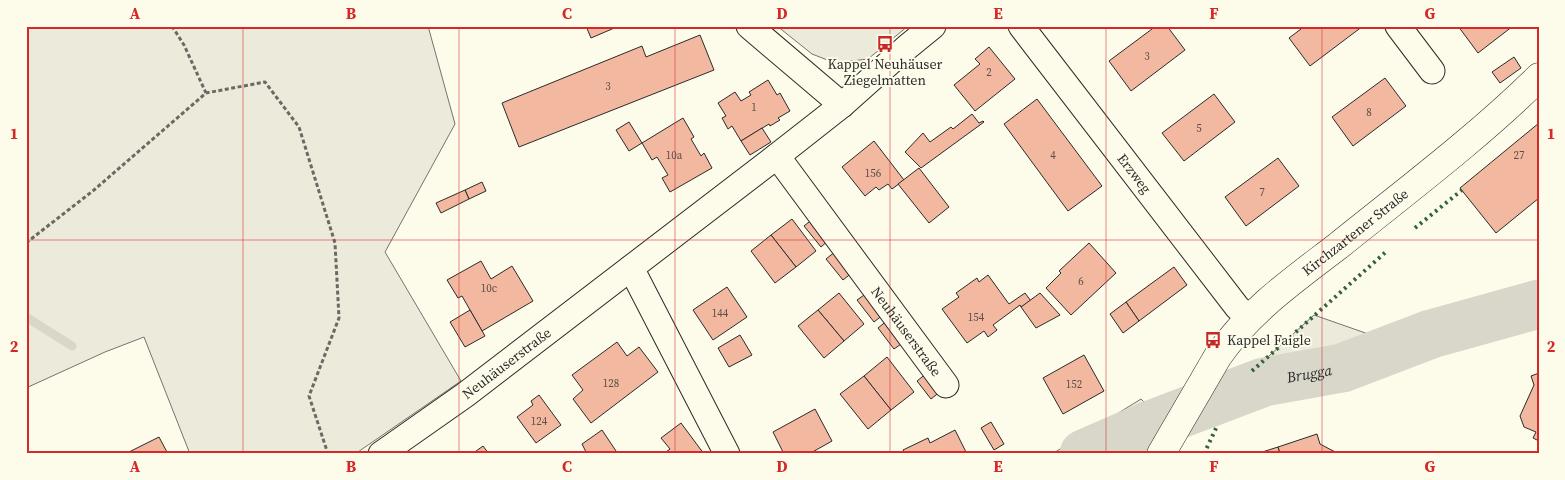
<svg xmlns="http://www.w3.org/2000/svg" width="1565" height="480" viewBox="0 0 1565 480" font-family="'Source Serif 4',serif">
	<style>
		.green { fill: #ecebdb; stroke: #74746e }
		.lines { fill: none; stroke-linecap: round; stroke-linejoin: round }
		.stream { stroke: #d8d7c9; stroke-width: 9 }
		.river { stroke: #d8d7c9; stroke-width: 49 }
		.building { fill: #f2b8a0; stroke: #2b2b2b }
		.street-casing { stroke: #2b2b2b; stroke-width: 27 }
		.secondary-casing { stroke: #2b2b2b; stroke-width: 29 }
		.path { stroke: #6a6964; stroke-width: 3; stroke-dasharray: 4 2.5; stroke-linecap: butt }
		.street { stroke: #fdfbea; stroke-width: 25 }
		.secondary { stroke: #fdfbea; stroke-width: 28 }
		.hedge { stroke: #34623c; stroke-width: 4; stroke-dasharray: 2.5 4; stroke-linecap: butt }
		.grid { fill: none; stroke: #d62828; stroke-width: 1; stroke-opacity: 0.55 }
		.labels { text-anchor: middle; stroke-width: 4; stroke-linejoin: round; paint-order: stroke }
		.number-label { font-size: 11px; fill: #5d4e48 }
		.poi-label { font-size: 14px; fill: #2b2b2b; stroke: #fdfbea }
		.street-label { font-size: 14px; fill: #2b2b2b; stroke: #fdfbea }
		.water-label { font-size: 15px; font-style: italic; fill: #2b2b2b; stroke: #fdfbea }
		.neatline { fill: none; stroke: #d62828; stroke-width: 2 }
		.grid-label { font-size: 16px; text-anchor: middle; font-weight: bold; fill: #d62828 }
	</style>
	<rect width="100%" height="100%" fill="#fdfbea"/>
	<g class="green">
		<polygon points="26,26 428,26 455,124 385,252 461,381 355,454 190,454 144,337 105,352 26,388"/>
		<polygon points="777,26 908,26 868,59 835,63 812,54"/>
		<polygon points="1539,291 1539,318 1506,316 1383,367 1240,410 1222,419 1247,376 1314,315 1374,336 1501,293"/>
		<polygon points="1141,399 1156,414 1134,454 1052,454"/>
	</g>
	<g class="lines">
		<polyline class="stream" points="26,317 72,346"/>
		<path class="river" id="s1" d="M1084,454L1148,426L1264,382L1342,368L1431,334L1539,304"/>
	</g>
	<g class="building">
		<polygon points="586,26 619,26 591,38"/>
		<polygon points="1156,26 1167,26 1185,50 1131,91 1109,61"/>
		<polygon points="1305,26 1363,26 1310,66 1289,38"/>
		<polygon points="1458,26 1513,26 1478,53"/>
		<polygon points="700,35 714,70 519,147 502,103 642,46 646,57"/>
		<polygon points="989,47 1015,79 975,111 954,85 980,64 975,59"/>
		<polygon points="1514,57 1521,68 1500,83 1492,72"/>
		<polygon points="1385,78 1406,106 1353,146 1332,117"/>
		<polygon points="768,80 777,95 780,93 790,111 778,118 780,120 770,126 769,124 741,141 732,126 728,129 722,118 726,116 718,103 735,92 741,101 751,95 749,92"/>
		<polygon points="1214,94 1235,122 1184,161 1162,133"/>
		<polygon points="1037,99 1102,186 1068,211 1004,124"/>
		<polygon points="972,114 979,123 983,121 984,122 921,168 905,152 923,133 930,142 951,127 953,129"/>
		<polygon points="683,118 694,137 691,139 701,156 704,153 712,168 670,192 662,178 668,175 657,157 652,160 642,143"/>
		<polygon points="629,122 642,143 629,151 616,130"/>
		<polygon points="1539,123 1539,198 1496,233 1460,188"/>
		<polygon points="762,128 771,142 750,155 741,141"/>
		<polygon points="874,141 904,180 892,189 888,184 879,190 876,187 865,196 842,167"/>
		<polygon points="1278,158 1299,186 1246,226 1225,197"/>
		<polygon points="919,168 949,207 929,223 898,184"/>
		<polygon points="482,182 486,191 469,199 465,190"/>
		<polygon points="465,190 469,199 441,213 436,203"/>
		<polygon points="814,218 830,239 821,247 804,226"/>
		<polygon points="792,219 816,251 796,267 771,235"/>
		<polygon points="771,235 796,267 775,283 751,251"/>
		<polygon points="1089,243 1116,273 1071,315 1046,288 1061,273 1059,271"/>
		<polygon points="836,251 853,272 843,280 826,259"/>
		<polygon points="481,261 491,279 512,266 533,301 482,331 462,296 458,298 447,280"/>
		<polygon points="1174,267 1187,285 1139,321 1126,302"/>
		<polygon points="988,275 1009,304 1025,293 1031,301 1021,307 1020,305 993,325 997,330 988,337 984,331 967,343 942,309 959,297 956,293 977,278 979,282"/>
		<polygon points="727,287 747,317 713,340 693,310"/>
		<polygon points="839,293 864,324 844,341 818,310"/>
		<polygon points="867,293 884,314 874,322 857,300"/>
		<polygon points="1040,293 1060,315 1036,328 1021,307"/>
		<polygon points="1126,302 1139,321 1123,333 1110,314"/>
		<polygon points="470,310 485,336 465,347 450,322"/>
		<polygon points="818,310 844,341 824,358 798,326"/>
		<polygon points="888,320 904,342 894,349 878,328"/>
		<polygon points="740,335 752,355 729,367 718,348"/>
		<polygon points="617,342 627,356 639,347 658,372 591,423 573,399 583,390 572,375"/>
		<polygon points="1084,355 1104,391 1063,414 1043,378"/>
		<polygon points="887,357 914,392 891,410 864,376"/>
		<polygon points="927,373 941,391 931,399 917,381"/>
		<polygon points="1539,373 1539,441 1533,438 1536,432 1524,427 1520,416 1534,385 1531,376"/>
		<polygon points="864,376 891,410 868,429 840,394"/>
		<polygon points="539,395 561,425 536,443 517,417 533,405 531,401"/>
		<polygon points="815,409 832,441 809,454 784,454 773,432"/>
		<polygon points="991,422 1004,444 994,450 981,428"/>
		<polygon points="681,423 704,454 663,454 670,449 661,438"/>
		<polygon points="602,430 618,454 587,454 582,444"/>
		<polygon points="955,430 967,454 905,454 903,450 928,438 930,443"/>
		<polygon points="1317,434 1320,444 1339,454 1280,454 1278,447"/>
		<polygon points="159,437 168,454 125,454"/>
		<polygon points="483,446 489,454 472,454"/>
		<polygon points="1278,447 1280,454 1256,454"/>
	</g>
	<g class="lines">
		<g class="street-casing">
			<g id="street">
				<polyline points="749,26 842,105"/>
				<path id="s2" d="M1021,26L1237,307L1249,319"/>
				<polyline points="1398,26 1432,71"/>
				<path id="s3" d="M777,156L946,385"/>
				<polyline points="631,268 727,454"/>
				<path id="s4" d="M381,454L465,395L777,156L842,105L906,48L933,26"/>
			</g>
		</g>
		<g class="secondary-casing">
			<g id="secondary">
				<path id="s5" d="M1161,454L1218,356C1249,311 1295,279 1338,246C1405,192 1477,138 1539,77"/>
			</g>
		</g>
		<g class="path">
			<polyline points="172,26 184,45 206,93"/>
			<polyline points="26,243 94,190 206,93 265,82 299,127 335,243 339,318 309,396 328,454"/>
		</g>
		<use href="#street" class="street"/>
		<use href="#secondary" class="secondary"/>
		<g class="hedge">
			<polyline points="1415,228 1462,190"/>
			<polyline points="1252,371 1388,250"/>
			<polyline points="1204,454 1217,426"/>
		</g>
	</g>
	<path class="grid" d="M243,26V454M459,26V454M675,26V454M890,26V454M1106,26V454M1322,26V454M26,240H1539"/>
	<defs>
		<g id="bus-bare" transform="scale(1.35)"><path d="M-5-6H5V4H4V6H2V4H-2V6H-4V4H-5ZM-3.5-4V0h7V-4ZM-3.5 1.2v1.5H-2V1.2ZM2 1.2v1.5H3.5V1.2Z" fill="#c62828" stroke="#fdfbea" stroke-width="2.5" paint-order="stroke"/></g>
	</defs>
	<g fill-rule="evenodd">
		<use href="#bus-bare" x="885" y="44"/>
		<use href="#bus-bare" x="1213" y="340"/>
	</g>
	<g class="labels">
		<g class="number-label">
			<text x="1147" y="60">3</text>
			<text x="989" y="76">2</text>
			<text x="608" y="90">3</text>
			<text x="754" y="111">1</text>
			<text x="1369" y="116">8</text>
			<text x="1199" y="132">5</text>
			<text x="674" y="159">10a</text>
			<text x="1053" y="159">4</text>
			<text x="1519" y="159">27</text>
			<text x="873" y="177">156</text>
			<text x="1262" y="196">7</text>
			<text x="1081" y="285">6</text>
			<text x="489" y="292">10c</text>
			<text x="720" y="317">144</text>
			<text x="976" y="321">154</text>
			<text x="611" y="387">128</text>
			<text x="1074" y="388">152</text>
			<text x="539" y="425">124</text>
		</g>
		<g class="poi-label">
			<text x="885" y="69">Kappel Neuhäuser<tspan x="885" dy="16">Ziegelmatten</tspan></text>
			<text x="1227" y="345" text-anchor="start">Kappel Faigle</text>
		</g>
		<g class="street-label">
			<text dy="5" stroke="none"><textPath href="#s2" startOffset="186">Erzweg</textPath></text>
			<text dy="5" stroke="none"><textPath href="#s5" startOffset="299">Kirchzartener Straße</textPath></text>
			<text dy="5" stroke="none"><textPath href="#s3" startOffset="218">Neuhäuserstraße</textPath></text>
			<text dy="5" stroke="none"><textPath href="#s4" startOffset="155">Neuhäuserstraße</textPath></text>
		</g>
		<g class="water-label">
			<text dy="5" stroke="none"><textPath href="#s1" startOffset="240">Brugga</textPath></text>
		</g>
	</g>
	<rect width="1565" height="480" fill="none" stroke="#fdfbea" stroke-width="55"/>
	<rect x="28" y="28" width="1510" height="424" class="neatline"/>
	<g class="grid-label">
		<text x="135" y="19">A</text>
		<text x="351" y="19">B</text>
		<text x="567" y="19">C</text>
		<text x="782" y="19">D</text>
		<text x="998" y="19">E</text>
		<text x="1214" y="19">F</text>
		<text x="1430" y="19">G</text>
		<text x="14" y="139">1</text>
		<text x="1551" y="139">1</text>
		<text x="14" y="352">2</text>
		<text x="1551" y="352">2</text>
		<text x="135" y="472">A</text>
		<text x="351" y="472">B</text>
		<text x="567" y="472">C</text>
		<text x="782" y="472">D</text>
		<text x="998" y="472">E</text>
		<text x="1214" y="472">F</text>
		<text x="1430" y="472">G</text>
	</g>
</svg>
